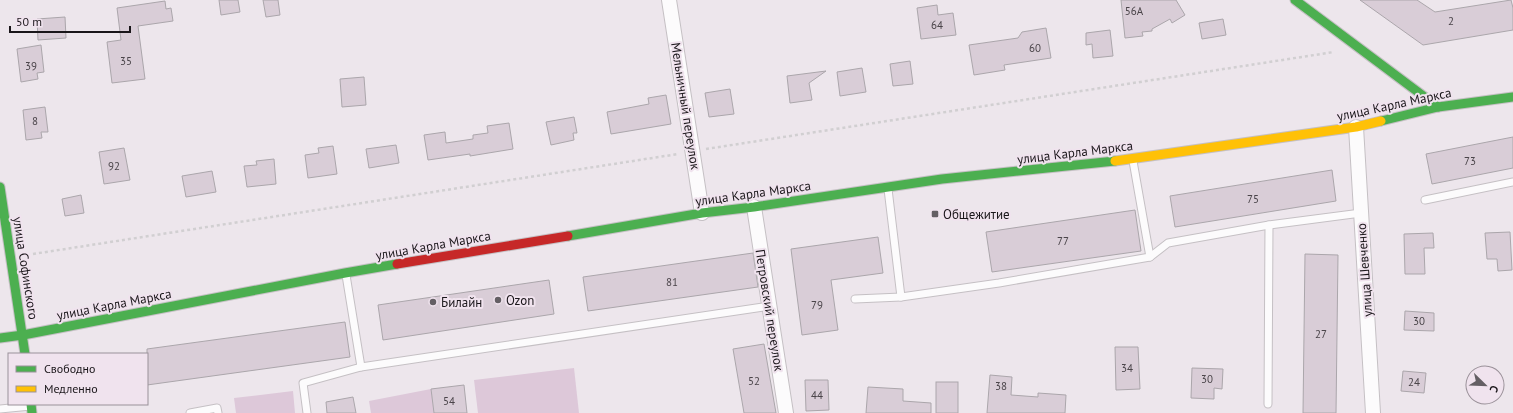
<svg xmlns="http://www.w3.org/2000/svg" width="1513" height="413" viewBox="0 0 1513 413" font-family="'PT Sans',sans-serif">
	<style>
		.green { fill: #ddc8d9 }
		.building { fill: #d9cdd7; stroke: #aba6ab }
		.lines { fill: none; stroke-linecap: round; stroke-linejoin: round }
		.lane-casing { stroke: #c5c0c4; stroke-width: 9 }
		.street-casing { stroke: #c5c0c4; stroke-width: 16 }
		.fast-casing { stroke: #c5c0c4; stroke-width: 11 }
		.slow-casing { stroke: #c5c0c4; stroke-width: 11 }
		.jam-casing { stroke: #c5c0c4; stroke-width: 11 }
		.path { stroke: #d1cfd1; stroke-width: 2.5; stroke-dasharray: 3 3; stroke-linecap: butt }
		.lane { stroke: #fcfbfc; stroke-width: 7 }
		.street { stroke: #fcfbfc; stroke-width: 14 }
		.fast { stroke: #4caf50; stroke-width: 9 }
		.slow { stroke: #ffc107; stroke-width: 9 }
		.jam { stroke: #c62828; stroke-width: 9 }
		.poi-dot { fill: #645f64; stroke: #f0e3ee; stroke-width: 1.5 }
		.labels { text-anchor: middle; stroke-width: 4; stroke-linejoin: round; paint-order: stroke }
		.number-label { font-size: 11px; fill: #4a4449 }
		.street-label { font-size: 13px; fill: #1a161a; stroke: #f0e3ee }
		.poi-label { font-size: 13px; fill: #1a161a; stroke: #f0e3ee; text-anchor: start }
	</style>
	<rect width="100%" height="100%" fill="#ede6ec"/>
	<g class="green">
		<polygon points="574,368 579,413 478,413 474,380"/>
		<polygon points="431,389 434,413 371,413 369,401"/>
		<polygon points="293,391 295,413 236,413 234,398"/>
	</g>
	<g class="building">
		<polygon points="219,0 238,0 240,12 221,15"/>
		<polygon points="263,0 278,0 280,15 266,17"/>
		<polygon points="1121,0 1176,0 1185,15 1172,23 1170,19 1152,29 1152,31 1142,32 1143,36 1125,38"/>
		<polygon points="1360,0 1417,0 1435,12 1511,0 1513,8 1513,30 1423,45"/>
		<polygon points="165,1 166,9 171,8 173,21 138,26 145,79 112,83 107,42 121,40 117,8"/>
		<polygon points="937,5 938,15 953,13 956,35 921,39 917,8"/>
		<polygon points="65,17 66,38 38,40 37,19"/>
		<polygon points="1223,19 1226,35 1202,39 1199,23"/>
		<polygon points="1046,28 1051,58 1004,65 1005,70 974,75 969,45 1018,38 1022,32"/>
		<polygon points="1110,30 1113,56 1093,58 1092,44 1086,45 1086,33"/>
		<polygon points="41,45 44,72 37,73 38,79 21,82 17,49"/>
		<polygon points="910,61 913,84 893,86 890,64"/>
		<polygon points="862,68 866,92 840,96 837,72"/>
		<polygon points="826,71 809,83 812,100 790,103 787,76"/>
		<polygon points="364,77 366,105 342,107 340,79"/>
		<polygon points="730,89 734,114 709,117 705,93"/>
		<polygon points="666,95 671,124 611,134 607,112 649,104 648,98"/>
		<polygon points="45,107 48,132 41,132 42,138 26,140 23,110"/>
		<polygon points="574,117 577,133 573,133 574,140 551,145 546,122"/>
		<polygon points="509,123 513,149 470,156 470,154 428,160 424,135 445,132 446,143 473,139 473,135 488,133 487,126"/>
		<polygon points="1513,137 1513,168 1432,184 1426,154"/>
		<polygon points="396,145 399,163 369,168 366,149"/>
		<polygon points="333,146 337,174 308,178 305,155 319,153 318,148"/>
		<polygon points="124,148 130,180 104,184 99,152"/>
		<polygon points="274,159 276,184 247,187 244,166 257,165 256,161"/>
		<polygon points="1332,170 1336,201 1175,227 1170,196"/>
		<polygon points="212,171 216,192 186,197 182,176"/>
		<polygon points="81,195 84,213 65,216 62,199"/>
		<polygon points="1135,210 1141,251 992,272 986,232"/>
		<polygon points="1510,232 1512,270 1498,271 1497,259 1487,259 1485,233"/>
		<polygon points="1433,233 1434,248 1424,248 1425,274 1405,274 1404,234"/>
		<polygon points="878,237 883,273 831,280 838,330 802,335 791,249"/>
		<polygon points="753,253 758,287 588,311 583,277"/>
		<polygon points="1305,254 1338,255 1336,413 1303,413"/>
		<polygon points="549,280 554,314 383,340 378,305"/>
		<polygon points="1405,311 1434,313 1434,331 1404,330"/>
		<polygon points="345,322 350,357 147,385 147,349"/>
		<polygon points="764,344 776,413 744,413 733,349"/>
		<polygon points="1115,347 1138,347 1140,389 1116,390"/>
		<polygon points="1192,368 1223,369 1222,389 1214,388 1214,399 1191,398"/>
		<polygon points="1403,371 1426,373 1424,393 1401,391"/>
		<polygon points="990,375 1012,377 1011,395 1038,397 1038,393 1066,395 1065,413 987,413"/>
		<polygon points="805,380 828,380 829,410 806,411"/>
		<rect x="936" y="382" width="22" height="31"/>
		<polygon points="464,385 467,413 434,413 431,389"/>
		<polygon points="868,387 903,389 903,401 931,403 931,413 866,413"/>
		<polygon points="353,397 356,413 327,413 326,402"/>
	</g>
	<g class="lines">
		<g class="lane-casing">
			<g id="lane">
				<polyline points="1133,161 1150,257"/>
				<polyline points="888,189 901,297"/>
				<polyline points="1425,200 1513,182"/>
				<polyline points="855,299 901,297 999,283 1150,257 1168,243 1269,225 1361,213"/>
				<polyline points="361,367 770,306"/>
				<polyline points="1268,404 1269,225"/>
				<polyline points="0,409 31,406"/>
				<polyline points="190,413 217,408 218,413"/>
				<polyline points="307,413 303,383 361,367 346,275"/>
			</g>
		</g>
		<g class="street-casing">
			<g id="street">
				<polyline points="669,0 702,213"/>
				<polyline points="1356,127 1373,413"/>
				<polyline points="754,207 786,413"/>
			</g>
		</g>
		<g class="fast-casing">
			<g id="fast">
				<polyline points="1295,0 1438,107"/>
				<polyline points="1381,121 1438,107 1513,97"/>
				<polyline points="0,187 25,354"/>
				<polyline points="568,236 702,213 754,207 942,179 1115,161"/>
				<polyline points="0,338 23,335 345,273 397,264"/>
				<polyline points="31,404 32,413"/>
			</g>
		</g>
		<g class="slow-casing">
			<polyline id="slow" points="1115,161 1356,127 1381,121"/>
		</g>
		<g class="jam-casing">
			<polyline id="jam" points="397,264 568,236"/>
		</g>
		<g class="path">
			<polyline points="706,149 1334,52"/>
			<polyline points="33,254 678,154"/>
		</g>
		<use href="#lane" class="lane"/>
		<use href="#street" class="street"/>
		<use href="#fast" class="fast"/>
		<use href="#slow" class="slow"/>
		<use href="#jam" class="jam"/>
	</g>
	<g class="poi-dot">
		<rect x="931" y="210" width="8" height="8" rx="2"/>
		<circle cx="498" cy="300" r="4"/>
		<circle cx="433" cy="302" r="4"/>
	</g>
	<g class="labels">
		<g class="number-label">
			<text x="1134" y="15">56А</text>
			<text x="1451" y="25">2</text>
			<text x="937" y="29">64</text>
			<text x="1035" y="52">60</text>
			<text x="126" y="65">35</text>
			<text x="31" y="70">39</text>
			<text x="35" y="125">8</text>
			<text x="1470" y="165">73</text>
			<text x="114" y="170">92</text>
			<text x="1253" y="203">75</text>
			<text x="1063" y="245">77</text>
			<text x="672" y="286">81</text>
			<text x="817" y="309">79</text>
			<text x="1419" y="325">30</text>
			<text x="1321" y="338">27</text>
			<text x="1127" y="372">34</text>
			<text x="1207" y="383">30</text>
			<text x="754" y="385">52</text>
			<text x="1414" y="386">24</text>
			<text x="1001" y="390">38</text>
			<text x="817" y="399">44</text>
			<text x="449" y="405">54</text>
		</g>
		<g class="street-label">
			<text transform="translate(1394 104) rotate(-12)" y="5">улица Карла Маркса</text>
			<text transform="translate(686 106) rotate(81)" y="5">Мельничный переулок</text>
			<text transform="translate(1075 152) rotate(-7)" y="5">улица Карла Маркса</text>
			<text transform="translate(753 193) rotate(-8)" y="5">улица Карла Маркса</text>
			<text transform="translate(433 245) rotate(-10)" y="5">улица Карла Маркса</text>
			<text transform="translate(26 268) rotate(81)" y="5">улица Софинского</text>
			<text transform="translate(1364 270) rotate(-94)" y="5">улица Шевченко</text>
			<text transform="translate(114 304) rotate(-11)" y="5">улица Карла Маркса</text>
			<text transform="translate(770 310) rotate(81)" y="5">Петровский переулок</text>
		</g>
		<g class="poi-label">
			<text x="943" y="219">Общежитие</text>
			<text x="506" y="305">Ozon</text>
			<text x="441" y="307">Билайн</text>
		</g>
	</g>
	<rect x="8" y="353" width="140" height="52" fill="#f0e3ee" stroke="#9a9199"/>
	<rect x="16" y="366" width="20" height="6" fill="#4caf50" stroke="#9a9199"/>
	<text x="44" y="373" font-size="12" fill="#1a161a">Свободно</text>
	<rect x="16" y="386" width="20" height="6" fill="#ffc107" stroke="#9a9199"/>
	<text x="44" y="393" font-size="12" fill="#1a161a">Медленно</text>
	<g transform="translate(1485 385) rotate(113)"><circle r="19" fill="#f0e3ee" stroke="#9a9199"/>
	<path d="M0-3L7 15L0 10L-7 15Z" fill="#645f64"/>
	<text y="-6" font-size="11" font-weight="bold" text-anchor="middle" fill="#1a161a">С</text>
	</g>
	<path d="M10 26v6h120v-6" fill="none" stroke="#1a161a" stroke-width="2"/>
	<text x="16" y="26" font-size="12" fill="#1a161a" stroke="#f0e3ee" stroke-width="3" paint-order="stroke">50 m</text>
</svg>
